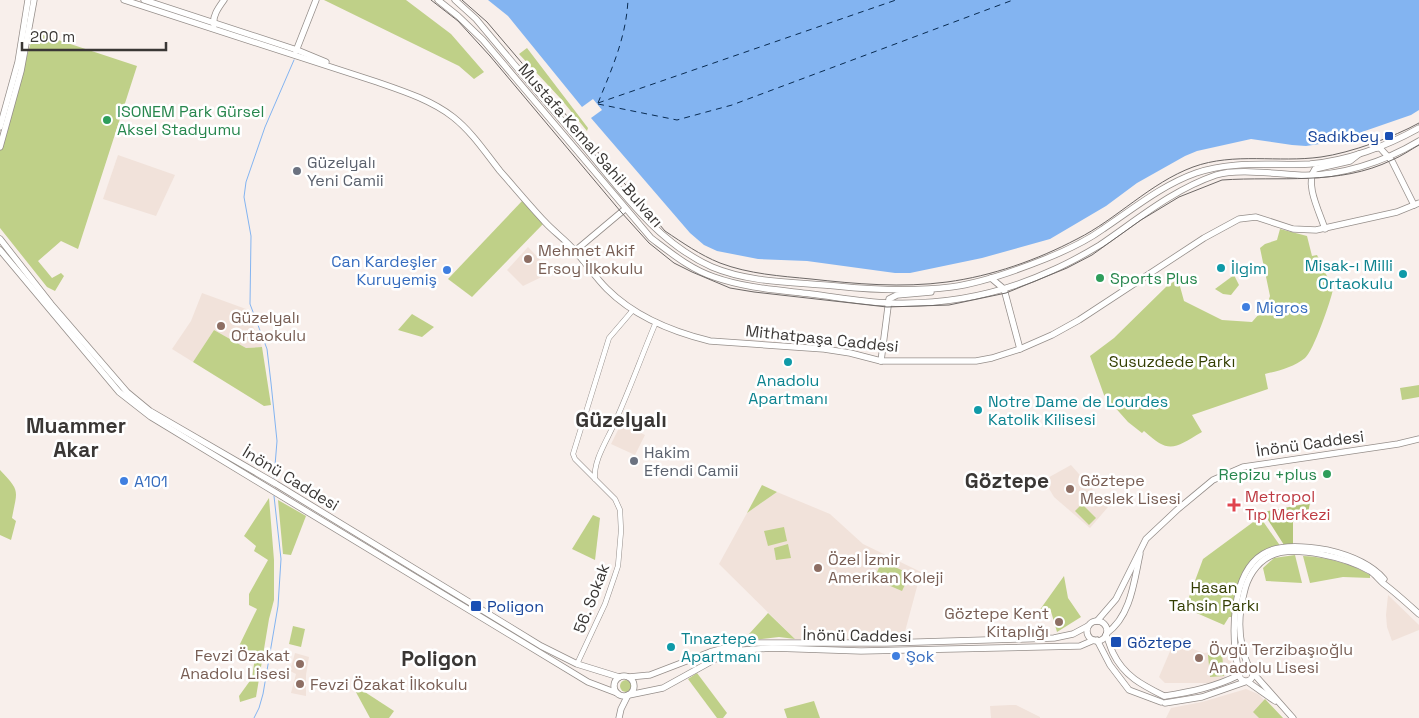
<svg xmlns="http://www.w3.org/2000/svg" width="1419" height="718" viewBox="0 0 1419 718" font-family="'Space Grotesk',sans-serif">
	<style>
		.built { fill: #f1e2da }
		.green { fill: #bfd088 }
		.forest { fill: #b4c67a }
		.water { fill: #83b4f1 }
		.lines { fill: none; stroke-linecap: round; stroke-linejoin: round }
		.stream { stroke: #83b4f1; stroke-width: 1 }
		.ferry { stroke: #092b51; stroke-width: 1; stroke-dasharray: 6 5; stroke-linecap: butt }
		.minor-casing { stroke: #958e8a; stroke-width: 5.5 }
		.major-casing { stroke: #958e8a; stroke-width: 7 }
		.minor { stroke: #fff; stroke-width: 4.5 }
		.major { stroke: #fff; stroke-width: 5.5 }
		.tram { stroke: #6d6866; stroke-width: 1 }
		.leisure-dot { fill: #2e9e5b; stroke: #fff; stroke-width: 2 }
		.transit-dot { fill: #1a4fb4; stroke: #fff; stroke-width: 2 }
		.worship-dot { fill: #6b7280; stroke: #fff; stroke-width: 2 }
		.education-dot { fill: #8d6e63; stroke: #fff; stroke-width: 2 }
		.culture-dot { fill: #0f9aa8; stroke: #fff; stroke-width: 2 }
		.shop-dot { fill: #3f7fe0; stroke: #fff; stroke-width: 2 }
		.health-dot { fill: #e0444e; stroke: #fff; stroke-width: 2 }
		.labels { text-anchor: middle; stroke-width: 5; stroke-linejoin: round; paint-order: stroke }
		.leisure-label { font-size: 16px; fill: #27864d; stroke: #fff; text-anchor: start }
		.transit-label { font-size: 16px; fill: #164399; stroke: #fff; text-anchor: start }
		.street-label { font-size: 16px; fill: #3a3735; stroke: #fff }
		.worship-label { font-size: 16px; fill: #5b616d; stroke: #fff; text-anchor: start }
		.education-label { font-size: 16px; fill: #785e54; stroke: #fff; text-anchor: start }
		.shop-label { font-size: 16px; fill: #366cbe; stroke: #fff; text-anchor: start }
		.culture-label { font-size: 16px; fill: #0d838f; stroke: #fff; text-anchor: start }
		.park-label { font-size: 16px; fill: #343f03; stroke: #fff }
		.health-label { font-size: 16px; fill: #be3a42; stroke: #fff; text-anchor: start }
		.district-label { font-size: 21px; font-weight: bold; fill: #3a3735; stroke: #fff }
	</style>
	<rect width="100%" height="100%" fill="#f8efeb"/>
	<g class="built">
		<polygon points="118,155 175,175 156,216 103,199"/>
		<polygon points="528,247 552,272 523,286 507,270"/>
		<polygon points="202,293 246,309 262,347 246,348 214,330 193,362 172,349 191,321"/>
		<polygon points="621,424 645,435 635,455 611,444"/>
		<polygon points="1071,465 1108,507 1090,528 1054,497 1044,480"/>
		<polygon points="777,492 830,514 863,544 921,572 903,639 795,639 719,564 747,513"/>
		<polygon points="1388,595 1419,625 1419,630 1392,641 1387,627 1386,615"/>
		<polygon points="1174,642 1204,653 1228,649 1231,663 1228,673 1224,678 1213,683 1165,683 1159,677"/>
		<polygon points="295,653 309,657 306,675 306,696 291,693 296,674 290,671"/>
		<polygon points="1246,689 1258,694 1283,718 1166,718 1171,708 1202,702"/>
		<polygon points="1010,705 1016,705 1040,717 1040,718 991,718 990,706"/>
	</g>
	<g class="green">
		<polygon points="324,0 406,0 451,34 484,72 474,79 459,66"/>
		<polygon points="34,32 137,66 78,249 61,241 38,261 52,278 61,273 64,276 55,291 47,287 0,228 0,148"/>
		<polygon points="527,48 588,128 587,131 561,99 519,54"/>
		<polygon points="523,200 544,223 472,297 448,279"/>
		<path d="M1280,229L1307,236L1312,256L1317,255L1333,289C1331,301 1313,352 1305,358C1294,367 1278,371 1265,374L1268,389L1192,415L1202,432C1174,448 1170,455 1144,431L1142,433L1128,422L1104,395L1090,356L1114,338L1167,286L1178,279L1184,301L1222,320L1252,322L1267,305L1270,296L1260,248L1265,244L1277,240Z"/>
		<polygon points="1234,275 1239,285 1231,295 1223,294 1215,289"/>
		<polygon points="412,314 434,327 422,337 398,330"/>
		<polygon points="214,330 246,348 262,347 271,405 264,406 193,362"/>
		<polygon points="1419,385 1419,397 1402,400 1400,388"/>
		<path d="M0,470C21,492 17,490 12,518L16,521L11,540L0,535Z"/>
		<polygon points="762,485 777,492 747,513"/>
		<polygon points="269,498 274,560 274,600 269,619 256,697 240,702 239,696 252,678 255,657 239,646 257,609 249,605 249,594 268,560 254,551 256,546 244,536"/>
		<polygon points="278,500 306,516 291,555 283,554"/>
		<polygon points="1082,504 1096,518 1089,525 1075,511"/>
		<polygon points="593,515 600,518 595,560 572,549"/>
		<polygon points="1260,517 1281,547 1264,551 1234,617 1229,617 1224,625 1185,608 1203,559"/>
		<polygon points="784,527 787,541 768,546 764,531"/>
		<polygon points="788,544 791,558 776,560 774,548"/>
		<polygon points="1295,555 1302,583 1266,581 1263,568 1274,558"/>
		<path d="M1303,556C1326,557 1350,563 1370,575V578L1343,577L1310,583Z"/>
		<polygon points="882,561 910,574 902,591 874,579"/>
		<polygon points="1064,576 1068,598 1081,617 1057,632 1050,608 1039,611"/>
		<polygon points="768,613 795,639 779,637 746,641 749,634"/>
		<polygon points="293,626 305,629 301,647 289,644"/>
		<polygon points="1222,653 1224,676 1210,677 1208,655"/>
		<polygon points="697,673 727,713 723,718 717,718 688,679"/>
		<circle cx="626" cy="686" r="6"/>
		<polygon points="351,683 394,711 389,718 370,718"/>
		<polygon points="1265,699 1283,718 1259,718 1253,712"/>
		<polygon points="814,701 820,718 787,718 784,709"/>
	</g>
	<polygon class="forest" points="1310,503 1308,513 1293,522 1293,545 1284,545 1263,512"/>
	<polygon class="water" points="488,0 1419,0 1419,110 1411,115 1333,142 1306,146 1292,145 1251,139 1197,151 1185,156 1137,183 1106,206 1050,239 982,258 910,273 895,273 807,261 758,259 717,251 704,245 690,233 591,118 602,110 593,99 582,107 508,16"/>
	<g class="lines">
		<g class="stream">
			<polyline points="274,478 277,441 271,383 267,349 250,304 251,236 244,197 246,182 265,127 294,60"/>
			<polyline points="254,718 259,708 263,694 278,606 281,559 274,496"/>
		</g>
		<g class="ferry">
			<polyline points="598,103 896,0"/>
			<path d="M598,103C612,68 626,38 628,0"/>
			<polyline points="598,104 677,120 732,105 1013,0"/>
		</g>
		<g class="minor-casing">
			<g id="minor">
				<path d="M595,479C593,460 608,439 615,422C630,389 642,355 656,322"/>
				<polyline points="577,664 605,604 615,575 618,566 621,531 620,510 615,499 575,459 573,454 609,338 633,310"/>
			</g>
		</g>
		<g class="major-casing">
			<g id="major">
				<path d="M124,0L377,82C403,91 431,100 453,117C472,132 485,152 500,171C515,188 530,206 545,222C554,232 566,240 575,251C586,263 595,277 607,289C634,316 673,332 710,341L824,349L850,353L881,361H976L992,358L1020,349L1052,335L1079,320L1204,238L1239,219L1256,217L1293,229L1316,230L1397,212L1419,203"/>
				<polyline points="144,0 297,50 326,62"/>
				<path d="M438,0L458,16L483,40L651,238C671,253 690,269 714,277C745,288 778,290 811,294C836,297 863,302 889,303C945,305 1002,294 1053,270C1069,263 1085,254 1100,245C1137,220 1172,190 1216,175C1238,168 1274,174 1298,175C1339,177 1384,162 1419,141"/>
				<path d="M455,0L476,19C511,61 546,102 582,144C620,189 656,242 712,267C750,283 795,282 836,286C874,290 912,292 951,287C982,283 1015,271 1045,259C1065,251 1085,242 1103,229C1133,209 1162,185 1196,173C1233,160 1272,166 1310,164C1347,161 1387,146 1419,128"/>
				<path d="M214,25C212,16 219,7 224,0"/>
				<polyline points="296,51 316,0"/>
				<polyline points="0,127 18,62 28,0"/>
				<polyline points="0,147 21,71 34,0"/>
				<polyline points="1374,148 1380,148 1392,161 1414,205"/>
				<path d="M1325,229C1320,213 1304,183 1315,169L1350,161L1359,154"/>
				<polyline points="0,239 51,304 127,392 150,411 276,484 541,646 577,664 619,677"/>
				<polyline points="0,250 119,392 151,417 588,682 617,693"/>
				<polyline points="575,251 625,209"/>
				<polyline points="991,278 1004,289 1020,349"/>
				<polyline points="881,361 889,299 897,295 931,292"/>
				<polyline points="1097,621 1116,599 1146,539 1178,509 1213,480 1243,467 1398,444 1419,439"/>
				<circle cx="1097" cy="631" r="10"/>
				<path d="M1107,633C1131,616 1134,581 1140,554"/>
				<path d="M1106,635C1109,641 1110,647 1113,653C1124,676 1142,685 1164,696"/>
				<polyline points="1097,640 1110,665 1129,690 1161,702"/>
				<circle cx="1246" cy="674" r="7"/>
				<path d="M1249,668C1238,643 1237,619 1244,593C1247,578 1256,563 1270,556C1294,544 1347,558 1370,571C1375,574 1379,580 1384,584C1396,593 1408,604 1419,614"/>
				<path d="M1239,672C1231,638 1230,574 1263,554C1280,543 1309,547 1327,550C1349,555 1370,563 1384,579"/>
				<polyline points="1253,673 1293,718"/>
				<circle cx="624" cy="686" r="10"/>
				<polyline points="629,677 650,675 710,652 743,643 886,643 1054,638 1073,634 1088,626"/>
				<polyline points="1248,682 1275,701"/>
				<polyline points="629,695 663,688 730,651 772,648 861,651 1080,646 1094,640"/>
				<path d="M1165,696C1191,692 1215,687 1239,675"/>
				<polyline points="1165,703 1202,697 1245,682"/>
				<polyline points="619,718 621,709 628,695"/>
			</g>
		</g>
		<use href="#minor" class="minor"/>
		<use href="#major" class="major"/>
		<g class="tram">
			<path d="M431,0L458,21L490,56L621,212L649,243L674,263L692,272L730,288L754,292L887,307L949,305L1006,293L1067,268L1092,255L1141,220L1179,197L1222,180C1279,176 1339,186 1392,160C1402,156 1410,150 1419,145"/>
			<path d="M462,0L487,22L665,231C683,243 700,255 720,263C749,274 780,276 811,279C856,284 902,288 947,282C992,276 1037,260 1077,239C1117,219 1150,183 1193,167C1234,152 1278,163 1321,157C1350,153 1394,137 1419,123"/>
		</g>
	</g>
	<g class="leisure-dot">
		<circle cx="107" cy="120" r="5"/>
		<circle cx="1100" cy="278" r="5"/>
		<circle cx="1327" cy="474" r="5"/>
	</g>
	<g class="transit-dot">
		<rect x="1384" y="131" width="10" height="10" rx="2.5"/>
		<rect x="470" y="600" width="12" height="12" rx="2.5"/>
		<rect x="1110" y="636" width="12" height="12" rx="2.5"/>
	</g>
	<g class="worship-dot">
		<circle cx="297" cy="171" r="5"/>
		<circle cx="634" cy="461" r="5"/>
	</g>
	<g class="education-dot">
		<circle cx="528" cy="259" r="5"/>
		<circle cx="221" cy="326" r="5"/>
		<circle cx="1070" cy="489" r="5"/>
		<circle cx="818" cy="568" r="5"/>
		<circle cx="1059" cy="622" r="5"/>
		<circle cx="1199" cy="658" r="5"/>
		<circle cx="300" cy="664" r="5"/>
		<circle cx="300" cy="684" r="5"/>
	</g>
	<g class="culture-dot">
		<circle cx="1221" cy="268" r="5"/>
		<circle cx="1403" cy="274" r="5"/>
		<circle cx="788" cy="362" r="5"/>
		<circle cx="978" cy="410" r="5"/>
		<circle cx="671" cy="647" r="5"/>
	</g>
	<g class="shop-dot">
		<circle cx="447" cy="270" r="5"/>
		<circle cx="1246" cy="307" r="5"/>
		<circle cx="124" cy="481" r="5"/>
		<circle cx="896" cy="656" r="5"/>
	</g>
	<path class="health-dot" d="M1231.5 497.5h5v5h5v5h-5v5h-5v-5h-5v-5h5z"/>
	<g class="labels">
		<g class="leisure-label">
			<text x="117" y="117">ISONEM Park Gürsel<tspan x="117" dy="18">Aksel Stadyumu</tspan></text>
			<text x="1110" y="284">Sports Plus</text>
			<text x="1317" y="480" text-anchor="end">Repizu +plus</text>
		</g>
		<g class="transit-label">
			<text x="1379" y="142" text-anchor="end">Sadıkbey</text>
			<text x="487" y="612">Poligon</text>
			<text x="1127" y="648">Göztepe</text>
		</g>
		<g class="street-label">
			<text transform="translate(591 145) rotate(49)" y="6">Mustafa Kemal Sahil Bulvarı</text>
			<text transform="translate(822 338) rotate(6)" y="6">Mithatpaşa Caddesi</text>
			<text transform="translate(1310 443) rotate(-8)" y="6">İnönü Caddesi</text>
			<text transform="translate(291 478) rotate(31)" y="6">İnönü Caddesi</text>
			<text transform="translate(591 598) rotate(-69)" y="6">56. Sokak</text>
			<text transform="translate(857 635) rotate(1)" y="6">İnönü Caddesi</text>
		</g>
		<g class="worship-label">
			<text x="307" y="168">Güzelyalı<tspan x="307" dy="18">Yeni Camii</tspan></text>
			<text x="644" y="458">Hakim<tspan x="644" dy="18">Efendi Camii</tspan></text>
		</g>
		<g class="education-label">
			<text x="538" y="256">Mehmet Akif<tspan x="538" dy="18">Ersoy İlkokulu</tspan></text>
			<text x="231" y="323">Güzelyalı<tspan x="231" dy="18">Ortaokulu</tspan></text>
			<text x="1080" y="486">Göztepe<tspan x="1080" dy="18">Meslek Lisesi</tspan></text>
			<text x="828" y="565">Özel İzmir<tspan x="828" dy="18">Amerikan Koleji</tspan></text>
			<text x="1049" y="619" text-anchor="end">Göztepe Kent<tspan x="1049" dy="18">Kitaplığı</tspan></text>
			<text x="1209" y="655">Övgü Terzibaşıoğlu<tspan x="1209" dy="18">Anadolu Lisesi</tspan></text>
			<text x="290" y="661" text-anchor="end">Fevzi Özakat<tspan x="290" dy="18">Anadolu Lisesi</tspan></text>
			<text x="310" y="690">Fevzi Özakat İlkokulu</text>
		</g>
		<g class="shop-label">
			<text x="437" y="267" text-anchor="end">Can Kardeşler<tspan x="437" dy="18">Kuruyemiş</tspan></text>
			<text x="1256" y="313">Migros</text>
			<text x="134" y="487">A101</text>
			<text x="906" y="662">Şok</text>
		</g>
		<g class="culture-label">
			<text x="1393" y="271" text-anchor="end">Misak-ı Milli<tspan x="1393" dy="18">Ortaokulu</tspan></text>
			<text x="1231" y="274">İlgim</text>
			<text x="788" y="386" text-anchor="middle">Anadolu<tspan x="788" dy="18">Apartmanı</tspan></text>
			<text x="988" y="407">Notre Dame de Lourdes<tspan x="988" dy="18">Katolik Kilisesi</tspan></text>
			<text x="681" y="644">Tınaztepe<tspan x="681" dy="18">Apartmanı</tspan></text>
		</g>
		<g class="park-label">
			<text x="1172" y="367">Susuzdede Parkı</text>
			<text x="1214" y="593">Hasan<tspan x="1214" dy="18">Tahsin Parkı</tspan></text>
		</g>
		<g class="health-label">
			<text x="1245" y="502">Metropol<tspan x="1245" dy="18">Tıp Merkezi</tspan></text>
		</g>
		<g class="district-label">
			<text x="621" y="427">Güzelyalı</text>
			<text x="76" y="433">Muammer<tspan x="76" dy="24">Akar</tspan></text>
			<text x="1007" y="488">Göztepe</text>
			<text x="439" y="666">Poligon</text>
		</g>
	</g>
	<path d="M22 42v8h144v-8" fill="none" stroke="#3a3735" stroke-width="2.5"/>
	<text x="30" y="42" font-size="15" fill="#3a3735" stroke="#ffffff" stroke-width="4" paint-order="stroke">200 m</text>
</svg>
